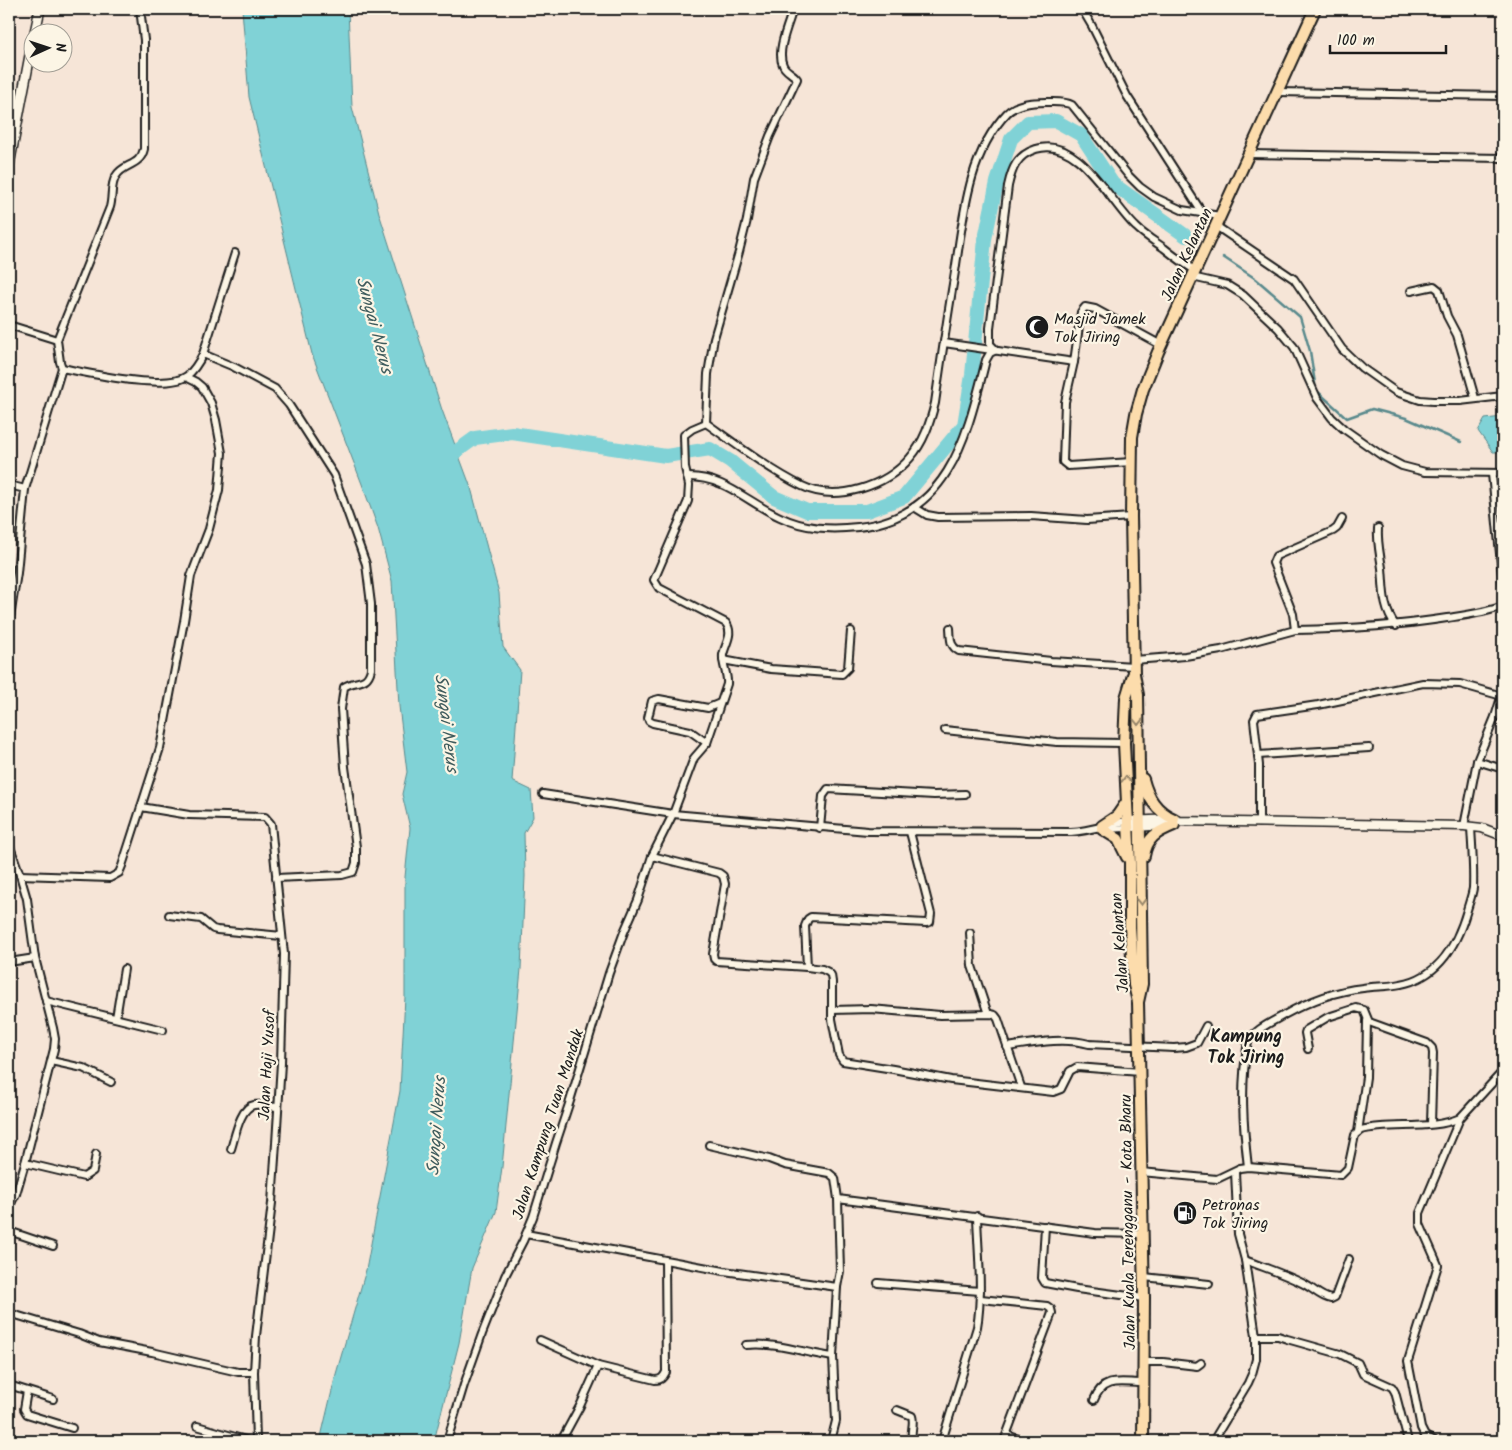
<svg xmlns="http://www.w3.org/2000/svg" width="1512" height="1450" viewBox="0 0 1512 1450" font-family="Kalam,sans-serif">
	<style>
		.water { fill: #80d2d6; stroke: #58898c }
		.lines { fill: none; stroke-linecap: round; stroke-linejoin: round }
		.stream { stroke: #58898c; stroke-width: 2.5 }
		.river { stroke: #80d2d6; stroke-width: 14 }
		.minor-casing { stroke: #1c1c1c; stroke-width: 10 }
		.tertiary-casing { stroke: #1c1c1c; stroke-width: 11 }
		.secondary-casing { stroke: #1c1c1c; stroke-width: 12 }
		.trunk-casing { stroke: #1c1c1c; stroke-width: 14 }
		.minor { stroke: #fcf5e5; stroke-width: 6 }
		.tertiary { stroke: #fcf5e5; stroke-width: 8 }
		.secondary { stroke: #fcf5e5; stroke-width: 9 }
		.trunk { stroke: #fcdcac; stroke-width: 10 }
		.oneway { stroke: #97866b }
		.labels { text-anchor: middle; stroke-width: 4.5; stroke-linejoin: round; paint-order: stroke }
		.street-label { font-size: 16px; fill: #1c1c1c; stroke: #fcf5e5 }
		.poi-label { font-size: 16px; fill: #1c1c1c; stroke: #fcf5e5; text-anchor: start }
		.water-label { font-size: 18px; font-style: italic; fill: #3f5c5d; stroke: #fcf5e5 }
		.neighbourhood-label { font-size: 18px; font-weight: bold; fill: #1c1c1c; stroke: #fcf5e5 }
	</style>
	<rect width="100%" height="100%" fill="#f6e5d7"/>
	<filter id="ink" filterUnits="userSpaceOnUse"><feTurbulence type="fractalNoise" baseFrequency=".02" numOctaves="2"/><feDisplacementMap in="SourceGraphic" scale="10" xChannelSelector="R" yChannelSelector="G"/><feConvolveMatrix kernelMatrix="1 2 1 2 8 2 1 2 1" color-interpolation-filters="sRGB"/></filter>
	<g filter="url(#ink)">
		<g class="water">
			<polygon points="242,9 348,9 352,107 379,213 442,410 471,488 499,593 503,647 520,670 512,781 531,790 533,817 524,833 525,876 521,969 502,1167 496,1212 472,1268 459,1343 434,1441 320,1441 336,1374 366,1270 400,1091 405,997 405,877 410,828 402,794 407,772 399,706 392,581 378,528 362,484 312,354 249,97"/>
			<polygon points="1503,417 1503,452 1493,452 1478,431 1485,419"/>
		</g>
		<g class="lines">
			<polyline class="stream" points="1223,257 1256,279 1300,317 1310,351 1316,390 1347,418 1372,409 1406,418 1461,442"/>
			<polyline class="river" points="443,461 475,438 512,433 666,456 710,449 730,461 774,497 807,511 867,511 904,497 964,425 972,375 985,239 997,182 1011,139 1028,122 1056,121 1081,135 1113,184 1186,236"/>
			<g class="minor-casing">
				<g id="minor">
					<polyline points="1082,9 1092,26 1127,96 1203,214"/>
					<polyline points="1278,92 1503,96"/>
					<polyline points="1249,154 1503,158"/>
					<polyline points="1216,226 1294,279 1342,349 1362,368 1396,392 1420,400 1433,401 1460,401 1503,396"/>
					<polyline points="1192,277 1227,285 1243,295 1278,328 1294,347 1317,398 1332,418 1344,429 1381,455 1402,466 1425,472 1503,473"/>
					<polyline points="1411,291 1434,286 1439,290 1447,316 1457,335 1475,398"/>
					<polyline points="9,325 57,340"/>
					<polyline points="944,343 1074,362"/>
					<polyline points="203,354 235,253"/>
					<path d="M62,368C88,373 167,391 187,376C194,370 199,362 203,354L234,367L275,389L289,405L334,475L366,564L371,604V669C367,686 356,679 344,687L341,709L345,767L356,847V863L353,872L342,875L276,878"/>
					<path d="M706,423C734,443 771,471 802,486C837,503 886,486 910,458C924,442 930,423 935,403C941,361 947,319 954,278C963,223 966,156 1007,113C1017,103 1033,102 1046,102C1055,102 1065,101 1072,105L1128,175L1140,187L1154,197L1182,210L1220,216"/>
					<path d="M706,423L708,374L714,338L739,252L747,220L754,178L770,136L797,79C793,73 785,71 783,65C776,51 789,23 793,9"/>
					<polyline points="1132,462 1068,466 1063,462 1065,402 1074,362 1081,312 1085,307 1095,309 1161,345"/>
					<polyline points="1492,474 1503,584"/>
					<path d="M687,477C724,476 747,502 780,517C805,529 830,530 858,527C950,517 967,435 986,360L990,353L996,350L990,344V328L1008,186C1012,168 1017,155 1036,149C1079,135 1110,203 1136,227C1144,235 1154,241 1164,248C1174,256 1184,264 1195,270"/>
					<polyline points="9,485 25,489"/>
					<polyline points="914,507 927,515 938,517 1031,516 1087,520 1131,517"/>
					<path d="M1378,528C1377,542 1380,554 1382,568C1384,589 1382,608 1396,626"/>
					<path d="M9,624L17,573L25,489L62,368L60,362L57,340L110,207C113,197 110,185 116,176C123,163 140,167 144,149V40L140,9"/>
					<path d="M950,628C951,638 949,646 959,651L1051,661L1134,666"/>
					<path d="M1295,630C1347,629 1397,626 1447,618C1467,615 1485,613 1503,606"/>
					<polyline points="723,660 771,669 842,674 848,668 851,631"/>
					<polyline points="1134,660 1185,656 1221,650 1295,630 1293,614 1273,563 1276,556 1333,531 1337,528 1342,519"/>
					<polyline points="945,730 1057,742 1124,743"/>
					<polyline points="707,743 690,731 653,723 649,721 648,718 652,701 659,699 708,708 720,703"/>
					<polyline points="1258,755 1369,748"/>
					<polyline points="1477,761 1503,769"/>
					<path d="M543,794L673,814L868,831L1071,832C1091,831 1108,824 1127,821"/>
					<polyline points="141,807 189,815 265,817 271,824 284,954 281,1063 276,1143 272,1203 256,1336 254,1372 256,1441"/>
					<polyline points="1259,823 1259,765 1254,720 1257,714 1318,705 1423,683 1460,684 1502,696"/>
					<polyline points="1464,826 1477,761 1495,717 1503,691"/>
					<polyline points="820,828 823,796 828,789 934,795 965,794"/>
					<polyline points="1103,829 1127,828"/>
					<polyline points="9,844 20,875 27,899 35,958 9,962"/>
					<polyline points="652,856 719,873 723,876 725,884 713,954 714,959 716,961 807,967 822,969 828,972 831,975 832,982 832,1019 839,1055 843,1061 893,1069 951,1080 1053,1092 1061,1089 1070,1071 1077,1067 1140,1072"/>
					<polyline points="20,875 110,878 119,873 122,866 160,748 184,621 191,576 209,529 219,490 222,453 216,420 211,403 202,387 196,382 186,377"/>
					<polyline points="169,915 201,919 213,929 217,930 282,936"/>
					<polyline points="970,933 972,966 988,1014"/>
					<polyline points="807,967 805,926 808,919 811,917 926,923 930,922 931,914 910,832"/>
					<polyline points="46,1001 163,1030"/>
					<polyline points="832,1010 871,1009 940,1015 991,1014 995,1015 998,1019 1021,1087"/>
					<polyline points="116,1018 124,969"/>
					<path d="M1007,1047C1034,1043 1062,1037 1089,1044L1174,1048L1186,1047L1197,1043L1206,1026"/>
					<polyline points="1308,1049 1305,1033 1306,1030 1328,1017 1356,1008 1364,1010 1369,1022 1427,1043 1432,1048 1433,1053 1431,1124"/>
					<polyline points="51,1061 83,1068 111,1082"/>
					<polyline points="1358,1132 1366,1077 1367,1021"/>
					<polyline points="709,1145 769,1159 785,1165 829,1173 835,1178 838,1199"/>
					<path d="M231,1149C235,1137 240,1107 254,1105C262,1104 271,1107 278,1107"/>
					<polyline points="25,1163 84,1177 93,1171 96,1154"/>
					<path d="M1248,1167C1243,1125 1240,1084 1248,1042C1255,1029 1272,1022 1284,1015C1309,1001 1335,991 1363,988C1375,986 1388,987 1401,984C1439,977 1457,945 1467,910C1469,903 1472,895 1473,888C1474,868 1472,847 1471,827"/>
					<path d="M1141,1172L1217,1179L1240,1168L1248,1167L1341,1175L1348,1168L1355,1135L1361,1130C1392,1122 1431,1131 1460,1118"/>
					<polyline points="9,1207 16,1194 25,1163 54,1049 55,1039 53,1028 35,958"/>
					<polyline points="1045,1226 1042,1278 1045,1283 1077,1289 1144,1298"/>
					<polyline points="9,1231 53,1246"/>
					<polyline points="526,1234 724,1271 837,1287 840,1271 838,1199 1095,1233 1142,1234"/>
					<path d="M1245,1260C1265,1268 1285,1274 1304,1284C1314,1289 1320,1297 1331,1299L1335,1297L1349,1259"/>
					<polyline points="1144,1277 1209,1284"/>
					<polyline points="878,1283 980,1291"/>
					<polyline points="981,1299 1047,1306 1051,1309 1052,1313 1004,1441"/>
					<polyline points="9,1313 79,1334 99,1342 152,1352 238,1372 254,1372"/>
					<polyline points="1256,1336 1278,1336 1287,1339 1340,1354 1358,1363 1363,1374 1392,1387 1395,1392 1408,1441"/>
					<polyline points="540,1340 598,1366"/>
					<path d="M746,1345C776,1342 804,1353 833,1357"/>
					<polyline points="1144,1362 1163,1362 1197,1366 1201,1363"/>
					<polyline points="9,1385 53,1399"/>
					<polyline points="27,1391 24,1409 27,1414 72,1428"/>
					<path d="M1094,1400C1103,1376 1122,1383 1143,1383"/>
					<path d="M897,1410L912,1416C915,1425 909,1433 913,1441"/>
					<polyline points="197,1426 249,1441"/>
					<polyline points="1007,1435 1024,1441"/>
					<path d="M447,1441L464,1385L482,1334L505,1276L523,1241L533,1217L556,1143L570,1101L609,973L624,932L638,900L652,856L673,814L694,758L707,743L727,684C728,674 722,665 723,655C725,644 734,634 726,623L659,588L654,580L688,501L689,485L685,468L684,435L692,429L706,423"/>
					<path d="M561,1441L580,1406L598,1366L655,1380C661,1380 663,1378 666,1372L665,1261"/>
					<polyline points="831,1441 836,1421 833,1357 837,1287"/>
					<path d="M942,1441L977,1327C983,1292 978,1252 977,1216"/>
					<polyline points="1042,1441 1043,1441"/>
					<polyline points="1213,1441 1248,1383 1252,1374 1256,1359 1256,1336 1245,1260 1238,1234 1235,1172"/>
					<polyline points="1435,1441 1425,1436 1421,1428 1408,1361 1438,1265 1420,1224 1420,1213 1460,1118 1503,1071"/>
				</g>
			</g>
			<g class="tertiary-casing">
				<g id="tertiary">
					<polyline points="1127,821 1174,819 1179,821 1464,826 1482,828 1503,836"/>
					<polyline points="1135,827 1168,825"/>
				</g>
			</g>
			<g class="secondary-casing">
				<g id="secondary">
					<polyline points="35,32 40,9"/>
					<polyline points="9,165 32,45"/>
				</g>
			</g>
			<g class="trunk-casing">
				<g id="trunk">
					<polyline points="1133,675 1126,698 1124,743 1130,863 1130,927 1134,985 1138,1002 1144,1298 1143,1441"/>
					<path d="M1143,779C1148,798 1156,811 1174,819"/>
					<polyline points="1102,826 1117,816 1126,803"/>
					<polyline points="1102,829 1118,839 1127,857"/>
					<path d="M1144,856C1147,837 1157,832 1174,825"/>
					<polyline points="1138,1002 1142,984 1138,695 1134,674 1131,517 1132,437 1136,414 1143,389 1158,352 1315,9"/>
				</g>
			</g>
			<use href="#minor" class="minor"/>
			<use href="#tertiary" class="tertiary"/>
			<use href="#secondary" class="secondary"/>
			<use href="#trunk" class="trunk"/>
		</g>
		<defs><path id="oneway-chevron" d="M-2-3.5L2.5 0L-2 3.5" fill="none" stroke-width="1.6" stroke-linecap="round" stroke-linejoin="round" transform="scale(1.25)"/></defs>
		<g class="oneway">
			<use href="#oneway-chevron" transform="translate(1138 722) rotate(90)"/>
			<use href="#oneway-chevron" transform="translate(1126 779) rotate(-92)"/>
			<use href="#oneway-chevron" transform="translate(1141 902) rotate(89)"/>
		</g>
	</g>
	<defs>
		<g id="mosque-disc" transform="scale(1.25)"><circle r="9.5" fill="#1c1c1c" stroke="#fcf5e5"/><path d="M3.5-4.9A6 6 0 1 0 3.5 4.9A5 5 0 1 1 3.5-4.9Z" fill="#fff"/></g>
		<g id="fuel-disc" transform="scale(1.25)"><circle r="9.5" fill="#1c1c1c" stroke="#fcf5e5"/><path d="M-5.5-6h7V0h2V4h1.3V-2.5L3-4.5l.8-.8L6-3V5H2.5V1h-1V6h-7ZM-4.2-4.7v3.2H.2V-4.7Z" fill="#fff"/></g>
	</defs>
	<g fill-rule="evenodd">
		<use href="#mosque-disc" x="1037" y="327"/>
		<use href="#fuel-disc" x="1185" y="1213"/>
	</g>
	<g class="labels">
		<g class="street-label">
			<text transform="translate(1186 254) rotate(-65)" y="6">Jalan Kelantan</text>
			<text transform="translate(1119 943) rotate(-94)" y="6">Jalan Kelantan</text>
			<text transform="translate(266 1065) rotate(-87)" y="6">Jalan Haji Yusof</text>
			<text transform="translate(547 1124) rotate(-72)" y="6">Jalan Kampung Tuan Mandak</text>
			<text transform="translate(1127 1222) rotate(-91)" y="6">Jalan Kuala Terengganu - Kota Bharu</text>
		</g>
		<g class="poi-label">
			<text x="1054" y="324">Masjid Jamek<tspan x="1054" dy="18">Tok Jiring</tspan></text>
			<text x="1202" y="1210">Petronas<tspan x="1202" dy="18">Tok Jiring</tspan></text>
		</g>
		<g class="water-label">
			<text transform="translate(375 325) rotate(75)" y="6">Sungai Nerus</text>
			<text transform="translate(447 723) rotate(83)" y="6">Sungai Nerus</text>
			<text transform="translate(436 1126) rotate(-86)" y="6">Sungai Nerus</text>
		</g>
		<g class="neighbourhood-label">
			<text x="1246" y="1042">Kampung<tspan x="1246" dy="21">Tok Jiring</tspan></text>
		</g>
	</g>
	<rect width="1512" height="1450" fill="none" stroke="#fcf5e5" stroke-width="30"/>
	<rect x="15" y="15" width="1482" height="1420" fill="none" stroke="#1c1c1c" stroke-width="2" filter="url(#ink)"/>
	<g transform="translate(48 48) rotate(87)"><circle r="24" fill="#fcf5e5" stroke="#a29e95"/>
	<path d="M0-4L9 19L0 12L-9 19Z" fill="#1c1c1c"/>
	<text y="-8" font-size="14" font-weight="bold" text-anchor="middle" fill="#1c1c1c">N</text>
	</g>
	<path d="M1330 45v8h116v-8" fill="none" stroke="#1c1c1c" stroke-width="2.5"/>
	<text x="1337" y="45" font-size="15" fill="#1c1c1c" stroke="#fcf5e5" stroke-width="4" paint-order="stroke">100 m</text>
</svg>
